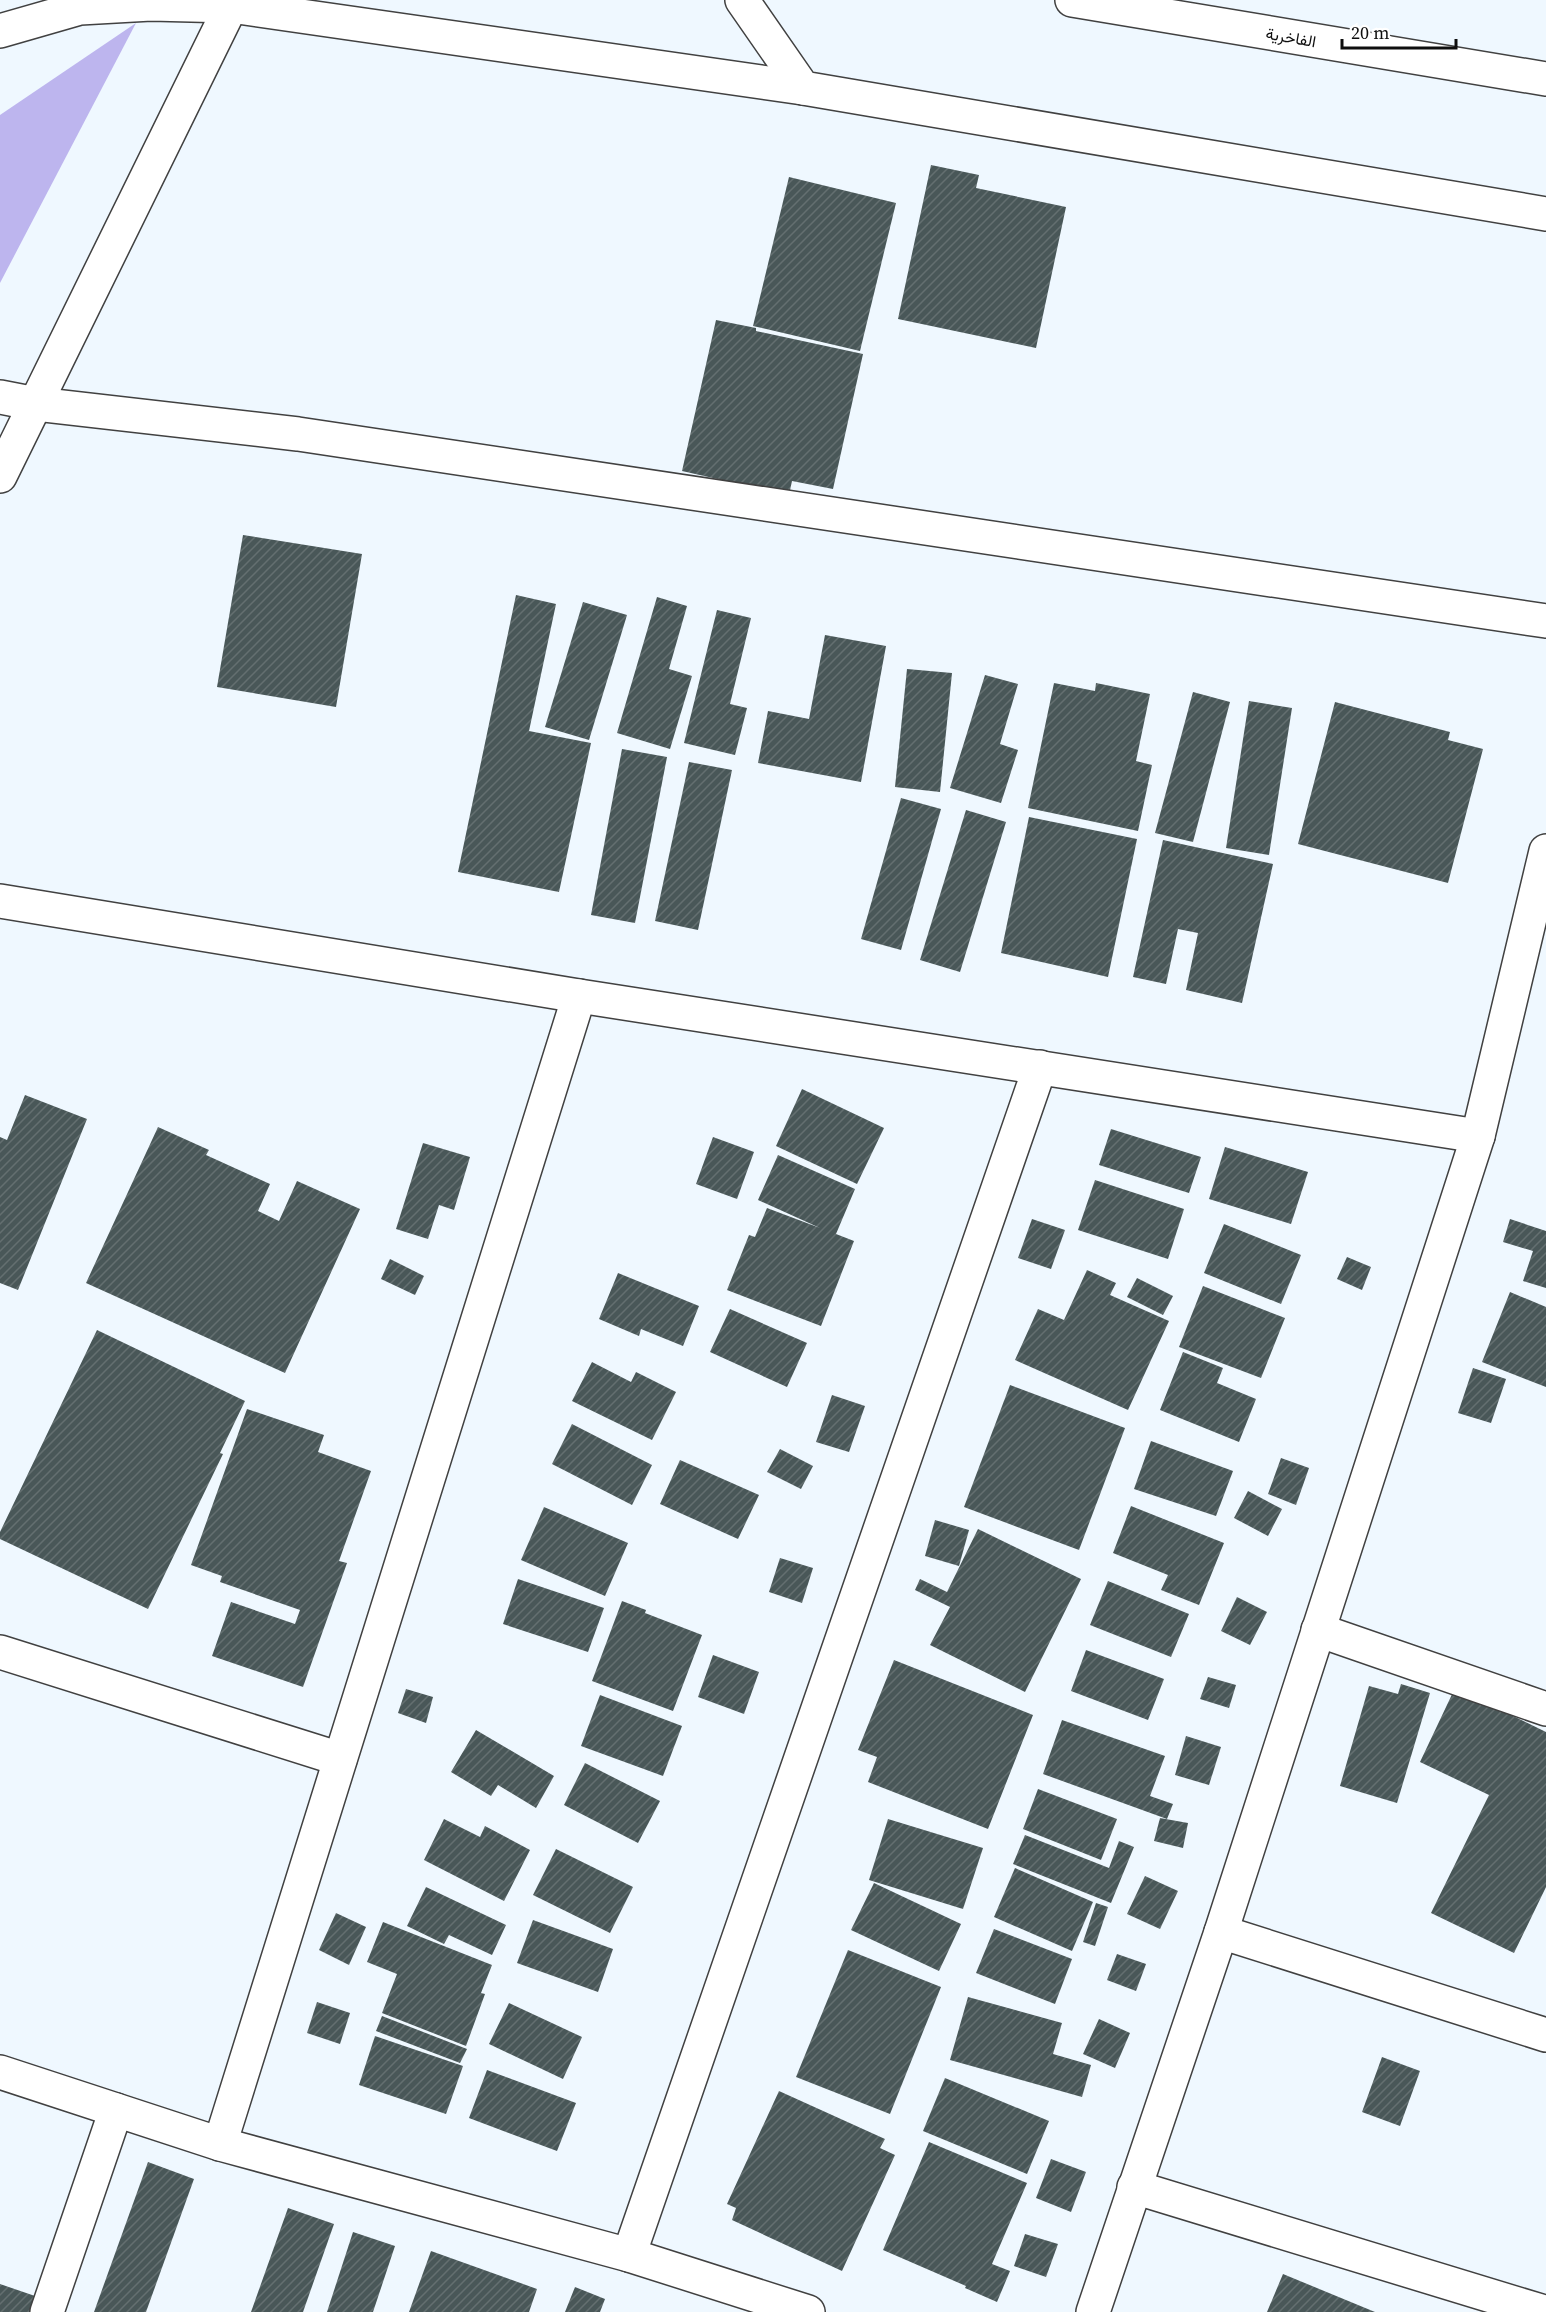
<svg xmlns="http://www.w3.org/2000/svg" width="1546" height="2312" viewBox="0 0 1546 2312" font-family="'Source Serif 4',Vazirmatn,serif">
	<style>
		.park { fill: #bdb5ee }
		.building { fill: url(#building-hatch) }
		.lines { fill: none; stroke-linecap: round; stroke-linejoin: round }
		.minor-casing { stroke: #414141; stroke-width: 36 }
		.tertiary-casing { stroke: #414141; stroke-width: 36 }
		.minor { stroke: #fff; stroke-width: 33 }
		.tertiary { stroke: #fff; stroke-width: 33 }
		.labels { text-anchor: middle; stroke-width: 6; stroke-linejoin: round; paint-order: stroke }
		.street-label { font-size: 16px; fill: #0e0e0e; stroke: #fff }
	</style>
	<defs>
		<pattern id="building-hatch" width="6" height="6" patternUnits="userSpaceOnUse" patternTransform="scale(1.5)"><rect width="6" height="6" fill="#495758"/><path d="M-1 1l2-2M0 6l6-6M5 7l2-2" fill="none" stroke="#646f70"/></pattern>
	</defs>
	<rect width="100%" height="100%" fill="#eff8ff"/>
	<polygon class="park" points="136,23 0,283 0,115"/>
	<g class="building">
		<polygon points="931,165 979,175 976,188 1066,207 1036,348 898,319"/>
		<polygon points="789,177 896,203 860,351 753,326"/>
		<polygon points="716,320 756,328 756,331 863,354 833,489 792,481 789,495 682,471"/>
		<polygon points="243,535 362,554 336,707 217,687"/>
		<polygon points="516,595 556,604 529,731 591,743 559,892 458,872"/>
		<polygon points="657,597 687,606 669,669 692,676 670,749 617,733"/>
		<polygon points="583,602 627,615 589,740 545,727"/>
		<polygon points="717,610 751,618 730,704 747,708 735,755 684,743"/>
		<polygon points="825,635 886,646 861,782 758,763 768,711 809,719"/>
		<polygon points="907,669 952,673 940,792 895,787"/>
		<polygon points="985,675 1018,684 1000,744 1018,750 1001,803 950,788"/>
		<polygon points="1054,683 1095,691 1096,683 1150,694 1136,761 1152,765 1138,831 1028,808"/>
		<polygon points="1193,692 1230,702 1193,842 1155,833"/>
		<polygon points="1249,701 1292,708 1269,855 1226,848"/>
		<polygon points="1335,702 1450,732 1448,740 1483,749 1448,883 1298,844"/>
		<polygon points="622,749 667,757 635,923 591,915"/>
		<polygon points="689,762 732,770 698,930 655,921"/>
		<polygon points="901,798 941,809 901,950 861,939"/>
		<polygon points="966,810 1006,822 960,972 920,960"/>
		<polygon points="1029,817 1137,839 1108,977 1001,953"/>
		<polygon points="1163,840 1273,864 1242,1003 1186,990 1198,933 1178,929 1166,984 1133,977"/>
		<polygon points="802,1089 884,1128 857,1184 776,1146"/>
		<polygon points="25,1095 87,1119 18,1290 0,1283 0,1137 7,1140"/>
		<polygon points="158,1127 209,1150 206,1155 270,1184 258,1211 279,1221 297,1181 360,1209 285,1373 86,1283"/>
		<polygon points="1111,1129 1201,1157 1189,1193 1099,1165"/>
		<polygon points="713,1137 754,1152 737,1199 696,1184"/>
		<polygon points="423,1143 470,1157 454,1210 439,1205 428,1239 396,1229"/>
		<polygon points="1225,1147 1308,1172 1291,1224 1209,1199"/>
		<polygon points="778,1155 855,1189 836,1234 854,1241 821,1326 727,1290 749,1235 755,1237 767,1208 820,1228 758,1200"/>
		<polygon points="1095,1180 1184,1209 1168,1259 1078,1230"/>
		<polygon points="1032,1219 1065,1230 1051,1269 1018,1258"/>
		<polygon points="1510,1219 1546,1231 1546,1288 1523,1281 1533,1251 1503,1242"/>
		<polygon points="1224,1224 1301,1255 1281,1304 1204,1273"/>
		<polygon points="1347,1257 1371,1267 1362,1290 1337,1279"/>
		<polygon points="390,1259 424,1276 415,1295 381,1279"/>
		<polygon points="1087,1270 1116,1283 1110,1295 1169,1321 1128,1410 1015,1360 1038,1309 1064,1320"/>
		<polygon points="618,1273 699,1306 683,1346 641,1329 639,1336 599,1319"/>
		<polygon points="1137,1278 1173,1296 1163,1315 1127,1297"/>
		<polygon points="1203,1286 1285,1318 1261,1378 1179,1347"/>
		<polygon points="1510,1292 1546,1307 1546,1387 1482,1362"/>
		<polygon points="730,1309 807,1343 787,1387 710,1352"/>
		<polygon points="97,1330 245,1401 220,1453 223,1454 148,1609 0,1539 0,1532"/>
		<polygon points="1183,1352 1223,1368 1217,1383 1256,1399 1239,1442 1160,1410"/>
		<polygon points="592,1362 631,1382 636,1372 676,1392 652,1440 572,1401"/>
		<polygon points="1473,1368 1506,1379 1491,1423 1458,1413"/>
		<polygon points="1010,1385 1125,1428 1079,1550 964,1507"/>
		<polygon points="832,1395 865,1406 849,1452 816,1442"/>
		<polygon points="247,1409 324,1435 318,1452 371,1471 339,1561 347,1563 303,1687 212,1656 231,1602 295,1624 300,1610 220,1582 222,1576 191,1565"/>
		<polygon points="572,1424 652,1465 632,1505 552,1464"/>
		<polygon points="1151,1441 1233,1471 1216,1516 1134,1489"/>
		<polygon points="780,1449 813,1466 801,1489 767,1472"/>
		<polygon points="1281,1458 1309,1468 1296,1505 1268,1494"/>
		<polygon points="680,1460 759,1495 738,1539 660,1504"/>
		<polygon points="1248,1491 1282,1509 1268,1536 1234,1518"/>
		<polygon points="1131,1506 1224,1543 1199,1605 1161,1590 1168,1575 1113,1553"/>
		<polygon points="544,1507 628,1543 605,1596 521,1560"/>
		<polygon points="935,1520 969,1530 959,1566 925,1556"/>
		<polygon points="978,1529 1081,1579 1025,1692 930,1645 950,1607 915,1590 920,1579 947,1592"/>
		<polygon points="780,1558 813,1568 802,1603 769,1592"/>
		<polygon points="518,1579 604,1608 588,1652 503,1624"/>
		<polygon points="1108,1581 1189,1614 1171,1657 1090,1625"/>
		<polygon points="1237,1597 1267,1612 1250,1645 1221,1631"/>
		<polygon points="622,1601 646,1610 645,1613 702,1635 673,1711 592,1681"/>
		<polygon points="1086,1650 1164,1679 1148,1720 1071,1691"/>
		<polygon points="713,1655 759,1672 744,1714 698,1697"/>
		<polygon points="894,1660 1033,1715 988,1829 868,1782 877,1757 858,1750"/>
		<polygon points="1208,1677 1236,1685 1229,1708 1200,1699"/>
		<polygon points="1401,1684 1430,1693 1397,1803 1340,1786 1369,1686 1398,1694"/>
		<polygon points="1455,1688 1546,1732 1546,1887 1514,1953 1431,1913 1489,1795 1420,1762"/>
		<polygon points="406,1689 433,1697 426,1723 398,1713"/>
		<polygon points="600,1695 682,1726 663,1776 581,1746"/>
		<polygon points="1062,1720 1165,1756 1150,1796 1173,1804 1167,1819 1043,1774"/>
		<polygon points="476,1730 554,1776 536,1808 498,1785 491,1796 451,1772"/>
		<polygon points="1186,1736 1221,1747 1209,1785 1175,1775"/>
		<polygon points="585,1763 660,1801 638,1843 564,1805"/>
		<polygon points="1038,1789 1117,1819 1101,1860 1023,1829"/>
		<polygon points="1160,1818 1188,1823 1183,1848 1154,1841"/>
		<polygon points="444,1819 480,1837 485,1826 530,1850 504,1901 424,1860"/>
		<polygon points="888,1819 983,1848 963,1909 869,1880"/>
		<polygon points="1025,1835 1109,1868 1119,1841 1134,1847 1111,1903 1013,1864"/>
		<polygon points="556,1849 633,1887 610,1933 533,1895"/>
		<polygon points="1015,1868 1093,1902 1072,1951 994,1917"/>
		<polygon points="1145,1876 1178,1891 1160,1929 1127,1914"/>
		<polygon points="874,1883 961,1924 939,1971 851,1930"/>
		<polygon points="426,1887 506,1925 492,1955 449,1935 444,1944 407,1926"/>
		<polygon points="1096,1903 1108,1907 1095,1946 1083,1942"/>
		<polygon points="336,1913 366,1927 349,1965 319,1950"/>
		<polygon points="533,1920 613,1949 598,1992 517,1963"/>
		<polygon points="383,1922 492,1965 481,1993 485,1994 466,2046 382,2013 397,1974 367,1962"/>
		<polygon points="994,1929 1072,1959 1055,2004 976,1973"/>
		<polygon points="848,1950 941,1987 890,2114 796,2077"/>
		<polygon points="1117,1954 1146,1964 1136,1991 1107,1980"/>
		<polygon points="968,1997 1062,2023 1053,2054 1091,2065 1082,2097 950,2060"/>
		<polygon points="317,2002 350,2013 340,2044 307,2033"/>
		<polygon points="509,2003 582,2037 563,2079 489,2044"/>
		<polygon points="382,2016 467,2049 460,2063 376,2031"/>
		<polygon points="1099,2019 1130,2033 1115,2068 1083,2054"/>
		<polygon points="375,2036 463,2066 446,2114 359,2085"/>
		<polygon points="1382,2057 1420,2071 1400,2126 1362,2112"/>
		<polygon points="487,2070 576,2103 557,2151 469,2118"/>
		<polygon points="945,2078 1049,2121 1027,2174 923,2131"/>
		<polygon points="779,2091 885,2139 880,2148 895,2155 842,2271 732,2220 736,2208 727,2204"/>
		<polygon points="929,2142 1027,2183 992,2264 1010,2271 997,2302 965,2288 966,2286 883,2250"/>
		<polygon points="1051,2159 1086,2172 1071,2212 1036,2198"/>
		<polygon points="148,2162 194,2179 146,2312 94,2312"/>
		<polygon points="288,2208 334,2224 303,2312 251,2312"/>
		<polygon points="353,2232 395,2246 373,2312 327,2312"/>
		<polygon points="1025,2234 1058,2244 1046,2277 1014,2266"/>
		<polygon points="431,2251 537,2289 529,2312 409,2312"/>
		<polygon points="1283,2274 1375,2312 1267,2312"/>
		<polygon points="0,2284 35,2296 30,2312 0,2312"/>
		<polygon points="575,2287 605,2299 600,2312 565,2312"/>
	</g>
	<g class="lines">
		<g class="minor-casing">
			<g id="minor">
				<polyline points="742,0 803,88 1546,214"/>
				<polyline points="0,31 80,8 151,4 231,6 803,88"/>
				<polyline points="0,397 36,404 298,434 1546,621"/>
				<polyline points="0,476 231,6"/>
				<polyline points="0,901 579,996 1478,1136"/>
				<polyline points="1318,1630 1546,1709"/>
				<polyline points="0,1652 340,1759"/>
				<polyline points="1221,1932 1546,2035"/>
				<polyline points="0,2072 220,2144 629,2255 808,2312"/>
				<polyline points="220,2144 579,996"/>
				<polyline points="1134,2187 1544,2312"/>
				<polyline points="629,2255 1040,1067"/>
				<polyline points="47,2312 116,2110"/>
				<polyline points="1093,2312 1221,1932 1478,1136 1546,851"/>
			</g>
		</g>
		<g class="tertiary-casing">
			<polyline id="tertiary" points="1072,0 1546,79"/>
		</g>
		<use href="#minor" class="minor"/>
		<use href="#tertiary" class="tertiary"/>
	</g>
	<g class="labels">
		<g class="street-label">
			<text transform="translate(1291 37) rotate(10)" y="6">الفاخرية</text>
		</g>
	</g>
	<path d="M1342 39v9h114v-9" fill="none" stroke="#0e0e0e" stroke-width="3"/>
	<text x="1351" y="39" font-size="18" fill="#0e0e0e" stroke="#ffffff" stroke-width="4.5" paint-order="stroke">20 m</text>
</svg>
